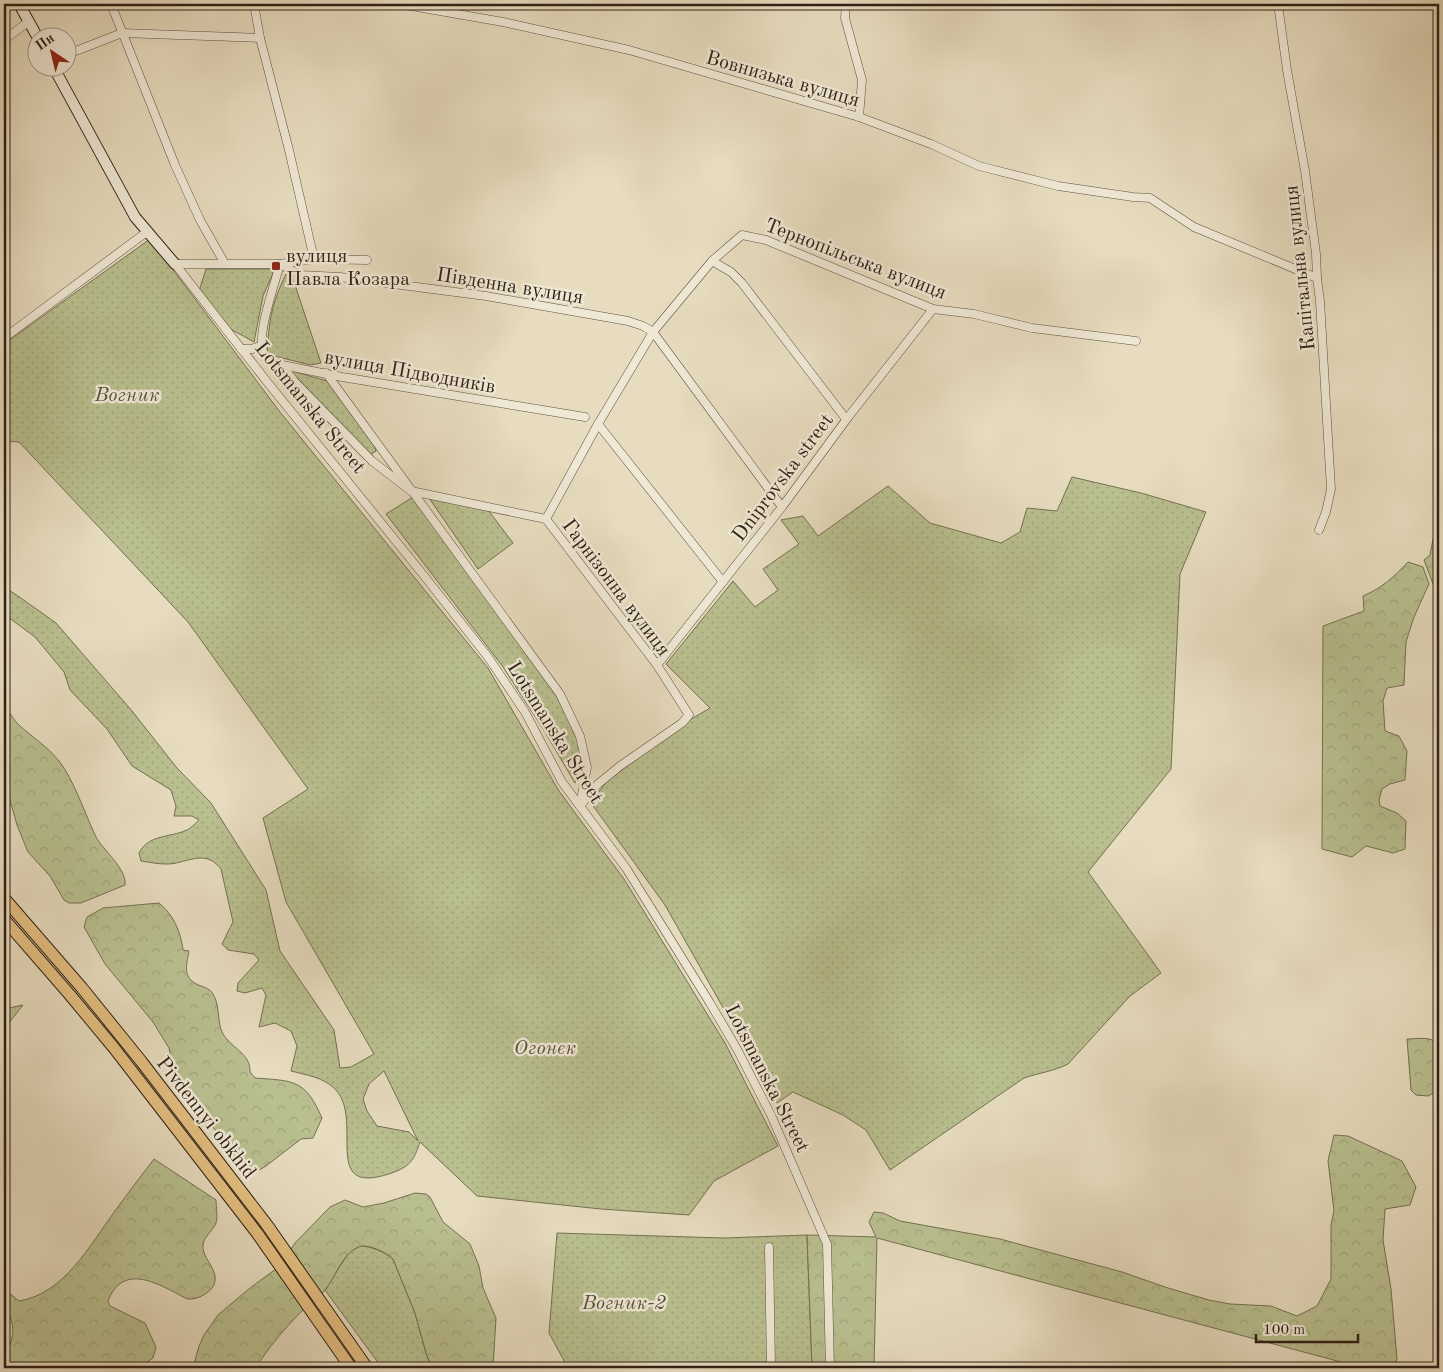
<svg xmlns="http://www.w3.org/2000/svg" width="1443" height="1372" viewBox="0 0 1443 1372" font-family="'Old Standard TT',serif">
	<style>
		.grass { fill: url(#grass-dots); stroke: #747052; fill-rule: evenodd }
		.forest { fill: url(#forest-crowns); stroke: #747052 }
		.lines { fill: none; stroke-linecap: round; stroke-linejoin: round }
		.street-casing { stroke: #5e4f40; stroke-width: 9 }
		.secondary-casing { stroke: #302016; stroke-width: 12 }
		.primary-casing { stroke: #302016; stroke-width: 13 }
		.street { stroke: #efe8d5; stroke-width: 8 }
		.secondary { stroke: #efe8d5; stroke-width: 10 }
		.primary { stroke: #e4be80; stroke-width: 11 }
		.poi-dot { fill: #8f2418; stroke: #efe8d5; stroke-width: 2 }
		.labels { text-anchor: middle; stroke-width: 5; stroke-linejoin: round; paint-order: stroke }
		.street-label { font-size: 20px; fill: #302016; stroke: #efe8d5 }
		.poi-label { font-size: 20px; fill: #302016; stroke: #efe8d5; text-anchor: start }
		.park-label { font-size: 20px; font-style: italic; fill: #59503a; stroke: #efe8d5 }
	</style>
	<defs>
		<pattern id="grass-dots" width="8" height="8" patternUnits="userSpaceOnUse" patternTransform="scale(1.25)"><rect width="8" height="8" fill="#b9bf8f"/><path d="M2 2h.1M6 6h.1" fill="none" stroke="#9fa47b" stroke-width="1.8" stroke-linecap="round"/></pattern>
		<pattern id="forest-crowns" width="20" height="18" patternUnits="userSpaceOnUse" patternTransform="scale(1.25)"><rect width="20" height="18" fill="#b9bf8f"/><path d="M2 6a3 3 0 1 1 6 0M12 15a3 3 0 1 1 6 0" fill="none" stroke="#9fa47b"/></pattern>
	</defs>
	<rect width="100%" height="100%" fill="#e7dcbf"/>
	<filter id="stains"><feTurbulence type="fractalNoise" baseFrequency=".004" numOctaves="4"/><feColorMatrix values="0 0 0 0 .2 0 0 0 0 .09 0 0 0 0 .02 0 0 0 .5 -.17"/></filter>
	<radialGradient id="worn" r=".72"><stop offset=".6" stop-color="#630" stop-opacity="0"/><stop offset="1" stop-color="#630" stop-opacity=".3"/></radialGradient>
	<g class="grass">
		<path d="M150,239L280,412L488,668L559,791L624,879L725,1043L778,1146L714,1181L689,1215L601,1209L477,1196L420,1142C415,1156 413,1164 397,1171C317,1202 365,1122 336,1090C324,1077 306,1075 291,1071L297,1046L291,1031L275,1023L259,1027L266,995L262,988L245,993L237,991L238,983L259,960L254,954L228,950L222,944L233,922L221,869C204,847 186,865 165,864C157,864 149,862 141,861L139,853C149,834 169,838 187,830C191,828 196,823 199,820L192,816H174L176,806L171,790L132,766L107,729L70,690L64,672L35,637L4,614V587L18,596L56,623L132,711L177,768L211,803L266,890L280,951L334,1030L340,1068L351,1067L374,1054L286,902L263,818L308,789L188,622L19,442L4,441V344ZM384,1071L418,1141L409,1132L377,1126L367,1111L363,1099L369,1084Z"/>
		<polygon points="206,269 275,269 263,296 254,342 227,327 199,291"/>
		<path d="M286,274L293,279L321,363L310,365L267,354C269,321 271,305 286,274Z"/>
		<polygon points="289,370 327,381 374,445 376,451 370,455"/>
		<path d="M1072,477L1141,493L1206,512L1180,574L1171,769L1088,872L1161,973L1130,996L1068,1064C1054,1071 1039,1073 1024,1078L890,1170L866,1130L843,1115L793,1092L777,1103L665,905L591,803L607,781L693,718L710,708L666,664L733,581L755,607L778,590L763,569L799,544L781,520L803,516L818,536L888,486L930,523L1001,543L1020,532L1027,508L1057,511Z"/>
		<polygon points="413,497 556,695 577,736 584,767 575,783 545,732 503,667 386,514"/>
		<polygon points="429,498 488,510 513,543 478,569"/>
		<polygon points="557,1233 724,1238 807,1235 812,1368 568,1368 549,1333"/>
		<path d="M360,1246C371,1246 384,1252 393,1259L415,1313L426,1353L432,1368H382L325,1290L349,1252Z"/>
	</g>
	<g class="forest">
		<polygon points="1439,535 1439,584 1436,585 1433,584 1424,560 1430,555 1433,539"/>
		<path d="M1408,562L1423,567L1429,584L1414,617L1406,642L1404,685L1387,688L1383,701L1385,731L1399,736L1407,751L1405,780L1390,784L1382,789L1379,800L1380,806L1397,813L1406,821L1405,849L1393,853L1366,846L1352,857L1322,849L1323,626L1364,611L1363,596C1382,588 1394,577 1408,562Z"/>
		<path d="M4,708C11,712 13,720 19,725C32,737 47,746 59,761C74,780 85,814 96,837C103,850 127,869 125,885L81,903H69L64,900L50,876L28,852L17,825L8,793L4,787Z"/>
		<path d="M159,903C173,914 181,932 183,950L189,951C186,967 182,979 201,986C205,987 211,990 213,994C220,1005 217,1021 222,1032C230,1048 251,1053 250,1072L255,1078C294,1081 305,1079 322,1118L313,1138L301,1139L266,1166L248,1177L173,1070L169,1048L153,1022L105,964L84,927L87,917L103,908Z"/>
		<polygon points="23,1005 4,1029 4,1009"/>
		<path d="M1407,1039C1414,1039 1425,1037 1432,1040C1443,1046 1439,1078 1439,1090L1428,1096L1416,1095L1411,1090Z"/>
		<polygon points="1334,1135 1348,1136 1402,1161 1416,1187 1410,1205 1385,1209 1383,1240 1391,1289 1397,1359 1393,1368 1357,1368 1356,1366 877,1238 874,1368 812,1368 807,1235 876,1237 869,1222 874,1212 883,1213 900,1221 1000,1239 1122,1272 1168,1288 1209,1300 1230,1304 1271,1306 1297,1316 1317,1306 1331,1279 1331,1225 1334,1211 1328,1161"/>
		<path d="M154,1159L216,1200C216,1206 218,1217 216,1223C213,1231 203,1237 203,1246C202,1259 220,1270 214,1285C210,1293 197,1300 188,1299C184,1298 178,1294 174,1292C149,1279 121,1267 108,1301L110,1306L145,1323L156,1347L153,1358L138,1368H4C4,1349 19,1339 10,1317C8,1313 8,1310 4,1307V1289L19,1301C64,1294 90,1245 115,1211C128,1193 141,1176 154,1159Z"/>
		<path d="M415,1193L426,1194L430,1197L443,1222L470,1244L479,1266L483,1288L496,1318L493,1368H432L426,1353L415,1313L393,1259C386,1252 367,1243 358,1247C341,1255 336,1277 325,1290C319,1298 310,1304 302,1311C286,1327 267,1349 256,1368H193L199,1346L204,1335L218,1315L250,1288L280,1266L295,1243L330,1207L345,1200L363,1207L384,1203Z"/>
	</g>
	<g class="lines">
		<g class="street-casing">
			<g id="street">
				<polyline points="111,4 175,165 200,220 225,264"/>
				<polyline points="254,4 260,38 289,150 314,259"/>
				<polyline points="400,4 503,22 629,50 859,117 931,144 979,166 1058,186 1133,197 1150,198 1194,227 1317,278"/>
				<polyline points="846,4 845,18 862,80 859,117"/>
				<polyline points="1278,4 1287,70 1305,171 1316,254 1317,278 1320,301 1331,489 1326,512 1319,530"/>
				<polyline points="4,40 28,22"/>
				<polyline points="68,54 122,33 260,38"/>
				<polyline points="712,261 731,272 742,283 846,419"/>
				<polyline points="175,264 268,383 425,577 488,657 525,712 562,782 626,868 710,1003 737,1049 771,1115 827,1244 830,1368"/>
				<polyline points="175,264 280,264 314,259 367,260"/>
				<polyline points="280,264 300,275 340,277 486,296 628,321 643,326 653,332 782,507"/>
				<path d="M280,264C275,283 257,333 263,351C264,357 268,360 272,363L342,377L585,417"/>
				<polyline points="4,338 148,231"/>
				<polyline points="241,349 252,349 262,345"/>
				<polyline points="283,367 295,382 372,461 411,491 546,519 657,665 689,715 682,723 620,766 598,784 580,806"/>
				<polyline points="326,373 560,694 580,736 587,767 580,806"/>
				<polyline points="598,424 723,582"/>
				<polyline points="546,519 598,424 653,332 712,261 742,235 766,240 933,309 974,314 1032,328 1136,341"/>
				<polyline points="657,665 782,507 849,416 933,309"/>
				<polyline points="769,1247 771,1368"/>
			</g>
		</g>
		<g class="secondary-casing">
			<g id="secondary">
				<polyline points="19,4 38,38"/>
				<polyline points="54,68 135,217 175,264"/>
			</g>
		</g>
		<g class="primary-casing">
			<g id="primary">
				<polyline points="4,898 82,988 141,1061 267,1225 367,1368"/>
				<polyline points="4,919 70,995 114,1048 257,1233 351,1368"/>
			</g>
		</g>
		<use href="#street" class="street"/>
		<use href="#secondary" class="secondary"/>
		<use href="#primary" class="primary"/>
	</g>
	<rect class="poi-dot" x="271" y="261" width="10" height="10" rx="2.5"/>
	<g class="labels">
		<g class="street-label">
			<text transform="translate(783 78) rotate(16)" y="7">Вовнизька вулиця</text>
			<text transform="translate(856 258) rotate(21)" y="7">Тернопільська вулиця</text>
			<text transform="translate(1299 268) rotate(-96)" y="7">Капітальна вулиця</text>
			<text transform="translate(510 285) rotate(9)" y="7">Південна вулиця</text>
			<text transform="translate(410 371) rotate(10)" y="7">вулиця Підводників</text>
			<text transform="translate(311 407) rotate(51)" y="7">Lotsmanska Street</text>
			<text transform="translate(782 477) rotate(-53)" y="7">Dniprovska street</text>
			<text transform="translate(617 587) rotate(53)" y="7">Гарнізонна вулиця</text>
			<text transform="translate(556 732) rotate(58)" y="7">Lotsmanska Street</text>
			<text transform="translate(768 1078) rotate(63)" y="7">Lotsmanska Street</text>
			<text transform="translate(207 1117) rotate(52)" y="7">Pivdennyi obkhid</text>
		</g>
		<g class="poi-label">
			<text x="286" y="262">вулиця<tspan x="286" dy="23">Павла Козара</tspan></text>
		</g>
		<g class="park-label">
			<text x="127" y="401">Вогник</text>
			<text x="545" y="1054">Огонек</text>
			<text x="624" y="1309">Вогник-2</text>
		</g>
	</g>
	<rect width="1443" height="1372" fill="none" stroke="#e7dcbf" stroke-width="20"/>
	<rect x="5" y="5" width="1433" height="1362" fill="none" stroke="#302016" stroke-width="2.5"/>
	<rect x="10" y="10" width="1423" height="1352" fill="none" stroke="#302016"/>
	<g transform="translate(52 52) rotate(325)"><circle r="24" fill="#efe8d5" stroke="#a39889"/>
	<path d="M0-4L9 19L0 12L-9 19Z" fill="#8f2418"/>
	<text y="-8" font-size="14" font-weight="bold" text-anchor="middle" fill="#302016">Пн</text>
	</g>
	<path d="M1256 1334v8h102v-8" fill="none" stroke="#302016" stroke-width="2.5"/>
	<text x="1263" y="1334" font-size="15" fill="#302016" stroke="#efe8d5" stroke-width="4" paint-order="stroke">100 m</text>
	<rect width="100%" height="100%" filter="url(#stains)"/>
	<rect width="100%" height="100%" fill="url(#worn)"/>
</svg>
